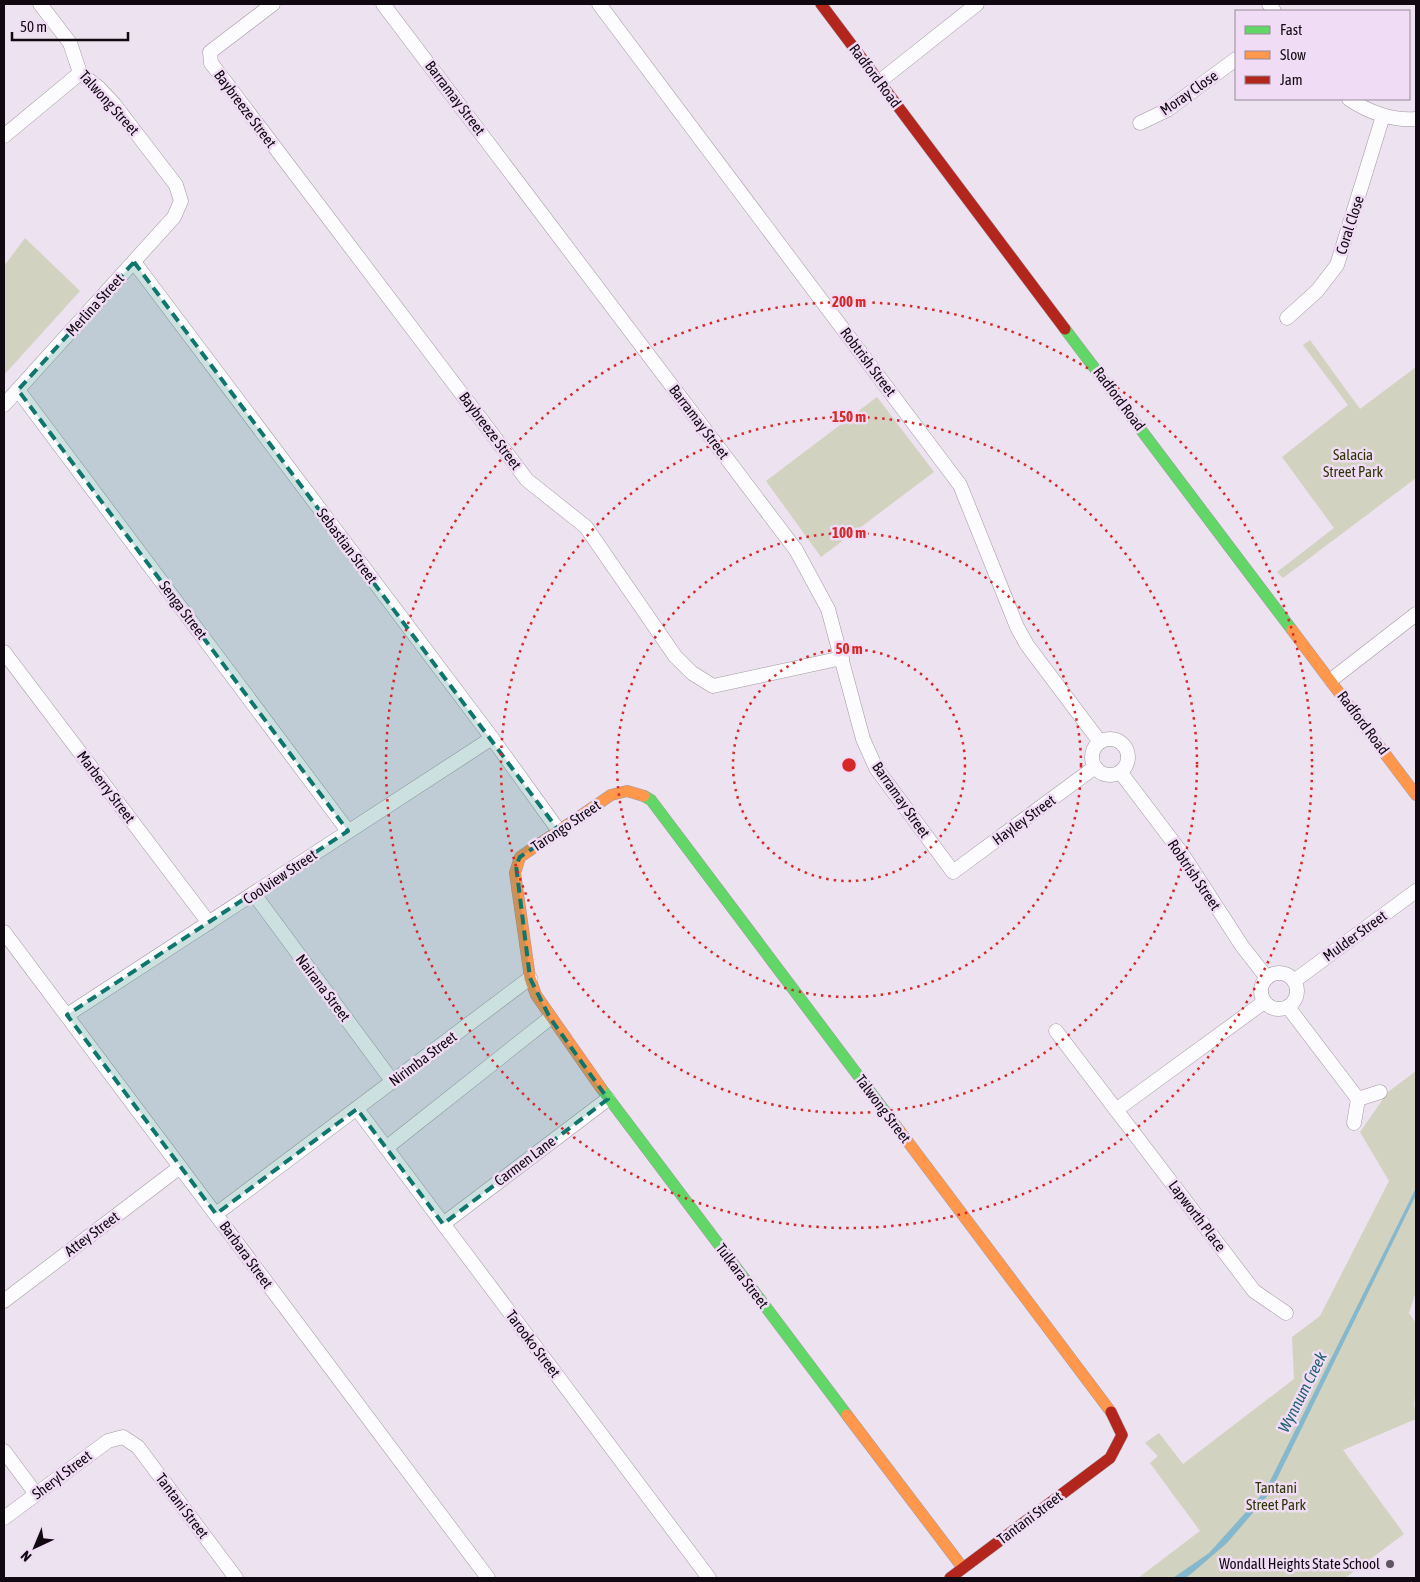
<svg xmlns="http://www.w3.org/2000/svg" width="1420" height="1582" viewBox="0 0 1420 1582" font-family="'Asap Condensed',sans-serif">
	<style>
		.green { fill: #d1d2bf }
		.water { fill: #85b8cd }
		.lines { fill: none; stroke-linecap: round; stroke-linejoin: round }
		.street-casing { stroke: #a199a3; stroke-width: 15 }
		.fast-casing { stroke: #a199a3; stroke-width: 12 }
		.slow-casing { stroke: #a199a3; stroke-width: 12 }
		.jam-casing { stroke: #a199a3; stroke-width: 12 }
		.street { stroke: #fcfbfd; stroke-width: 14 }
		.fast { stroke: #63d668; stroke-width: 11 }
		.slow { stroke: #ff974d; stroke-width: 11 }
		.jam { stroke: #b3261e; stroke-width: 11 }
		.marked { fill: #0f766e; fill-opacity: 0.2; stroke: #0f766e; stroke-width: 4; stroke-dasharray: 10 6; stroke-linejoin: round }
		.ring { fill: none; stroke: #d62828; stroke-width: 2.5; stroke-dasharray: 2.5 5 }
		.poi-dot { fill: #5d555f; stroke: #f1dcf5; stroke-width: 2 }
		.labels { text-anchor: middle; stroke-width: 5; stroke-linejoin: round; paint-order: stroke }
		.street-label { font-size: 15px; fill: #100911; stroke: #f1dcf5 }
		.park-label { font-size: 15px; fill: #2e3605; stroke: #f1dcf5 }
		.poi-label { font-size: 15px; fill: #100911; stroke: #f1dcf5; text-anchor: end }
		.water-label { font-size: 16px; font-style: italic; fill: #216072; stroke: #f1dcf5 }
		.centre { fill: #d62828; stroke: #f1dcf5; stroke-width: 2.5 }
		.ring-label { font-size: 15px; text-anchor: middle; font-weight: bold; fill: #d62828; stroke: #f1dcf5; stroke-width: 5; stroke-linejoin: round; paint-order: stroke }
	</style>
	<rect width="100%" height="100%" fill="#ede2ef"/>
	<g class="green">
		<polygon points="25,238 80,291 4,375 4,266"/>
		<polygon points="1310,340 1360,409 1416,367 1416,478 1283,578 1277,572 1334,528 1282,457 1348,405 1303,345"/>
		<polygon points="877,397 934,472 821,557 766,481"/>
		<polygon points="1416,1071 1416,1291 1409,1313 1416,1323 1416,1391 1414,1403 1416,1419 1343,1450 1404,1534 1345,1578 1138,1578 1200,1531 1150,1463 1158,1456 1145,1443 1159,1433 1183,1464 1294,1379 1292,1337 1320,1316 1389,1181 1360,1132 1388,1092"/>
	</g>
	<polygon class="water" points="1416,1188 1416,1195 1270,1493 1227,1543 1191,1574 1185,1578 1173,1578 1209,1553 1265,1491"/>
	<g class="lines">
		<g class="street-casing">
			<g id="street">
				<polyline points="273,4 210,52 211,63 527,480 586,527 675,656 692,673 713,686 842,658"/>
				<polyline points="383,4 796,550 828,609 863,739 876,768 953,872 1095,767"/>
				<polyline points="599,4 960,485 1017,627 1027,645 1100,742"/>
				<polyline points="1269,4 1274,11"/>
				<polyline points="880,81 977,4"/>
				<path d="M1349,99C1368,112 1393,121 1416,119"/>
				<polyline points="1140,123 1167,110 1236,59"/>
				<polyline points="4,136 80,73"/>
				<polyline points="134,262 492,738 559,831"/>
				<polyline points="1287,318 1317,291 1337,265 1383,116"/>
				<polyline points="18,390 348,831"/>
				<polyline points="4,405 174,217 181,201 176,185 114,104 99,88 80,73 70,43 40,4"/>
				<polyline points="4,652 209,923"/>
				<polyline points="1331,680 1416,614"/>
				<circle cx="1110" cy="757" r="18"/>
				<polyline points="1121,773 1183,855 1242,946 1267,978"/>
				<polyline points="254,894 393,1082"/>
				<polyline points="4,932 488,1578"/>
				<circle cx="1279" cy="991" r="18"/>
				<polyline points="1294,981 1416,891"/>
				<polyline points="1288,1007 1358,1099"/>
				<polyline points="67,1015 492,738"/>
				<polyline points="1056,1031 1254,1291 1286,1313"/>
				<polyline points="357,1109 709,1578"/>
				<polyline points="1116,1110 1264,1002"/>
				<polyline points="1354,1123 1358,1099 1380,1092"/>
				<polyline points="386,1148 550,1018"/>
				<polyline points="216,1214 530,978"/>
				<polyline points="443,1224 608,1099"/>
				<polyline points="4,1301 180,1167"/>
				<polyline points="4,1451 36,1494"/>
				<polyline points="4,1518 108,1441 123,1437 138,1447 236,1578"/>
			</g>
		</g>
		<g class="fast-casing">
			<g id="fast">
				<polyline points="1065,329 1292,630"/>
				<polyline points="644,796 651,800 896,1126"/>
				<polyline points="601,1088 847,1415"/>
			</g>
		</g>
		<g class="slow-casing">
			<g id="slow">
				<polyline points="1292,630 1416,795"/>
				<polyline points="601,1088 536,995 530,978 515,873 520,857 611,795 627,791 644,796"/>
				<polyline points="896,1126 1111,1412"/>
				<polyline points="847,1415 963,1568"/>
			</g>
		</g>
		<g class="jam-casing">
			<g id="jam">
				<polyline points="821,4 1065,329"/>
				<polyline points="950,1578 1110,1458 1122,1435 1111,1412"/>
			</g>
		</g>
		<use href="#street" class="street"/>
		<use href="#fast" class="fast"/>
		<use href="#slow" class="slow"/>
		<use href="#jam" class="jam"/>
	</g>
	<path class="marked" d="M134,262L559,831L520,857L516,865L530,978L550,1018L608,1099L443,1224L357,1109L216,1214L67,1015L348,831L18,390Z"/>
	<g class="ring">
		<circle cx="849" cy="765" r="116"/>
		<circle cx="849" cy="765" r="232"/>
		<circle cx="849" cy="765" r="348"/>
		<circle cx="849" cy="765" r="463"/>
	</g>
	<circle class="poi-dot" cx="1390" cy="1564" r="5"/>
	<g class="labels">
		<g class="street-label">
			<text transform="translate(875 76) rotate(53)" y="5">Radford Road</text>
			<text transform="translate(1189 93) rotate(-35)" y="5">Moray Close</text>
			<text transform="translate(455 98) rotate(53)" y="5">Barramay Street</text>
			<text transform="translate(109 103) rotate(48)" y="5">Talwong Street</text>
			<text transform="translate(245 109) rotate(53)" y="5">Baybreeze Street</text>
			<text transform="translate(1350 225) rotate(-72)" y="5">Coral Close</text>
			<text transform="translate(95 305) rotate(-48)" y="5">Merlina Street</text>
			<text transform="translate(868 362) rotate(53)" y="5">Robtrish Street</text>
			<text transform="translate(1119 399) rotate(53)" y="5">Radford Road</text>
			<text transform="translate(699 422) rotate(53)" y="5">Barramay Street</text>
			<text transform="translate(490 431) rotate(53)" y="5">Baybreeze Street</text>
			<text transform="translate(347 546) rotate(53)" y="5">Sebastian Street</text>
			<text transform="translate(183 610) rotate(53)" y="5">Senga Street</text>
			<text transform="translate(1363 723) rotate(53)" y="5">Radford Road</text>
			<text transform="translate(106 787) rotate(53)" y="5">Marberry Street</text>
			<text transform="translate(901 800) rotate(55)" y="5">Barramay Street</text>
			<text transform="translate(1024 820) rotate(-36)" y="5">Hayley Street</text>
			<text transform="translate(566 826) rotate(-34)" y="5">Tarongo Street</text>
			<text transform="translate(1194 875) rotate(56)" y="5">Robtrish Street</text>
			<text transform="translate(280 877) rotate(-34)" y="5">Coolview Street</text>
			<text transform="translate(1355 936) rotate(-36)" y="5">Mulder Street</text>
			<text transform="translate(323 988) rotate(53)" y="5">Nairana Street</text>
			<text transform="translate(423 1059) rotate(-37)" y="5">Nirimba Street</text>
			<text transform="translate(883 1109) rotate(53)" y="5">Talwong Street</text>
			<text transform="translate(525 1161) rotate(-37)" y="5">Carmen Lane</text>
			<text transform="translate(1197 1216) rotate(53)" y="5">Lapworth Place</text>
			<text transform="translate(92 1234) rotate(-37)" y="5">Attey Street</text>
			<text transform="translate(246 1255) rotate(54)" y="5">Barbara Street</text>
			<text transform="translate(742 1276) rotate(53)" y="5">Tulkara Street</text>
			<text transform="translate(533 1344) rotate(53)" y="5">Tarooko Street</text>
			<text transform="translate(62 1475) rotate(-37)" y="5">Sheryl Street</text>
			<text transform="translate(182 1506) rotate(53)" y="5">Tantani Street</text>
			<text transform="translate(1030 1518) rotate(-37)" y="5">Tantani Street</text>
		</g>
		<g class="park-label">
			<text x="1353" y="460">Salacia<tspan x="1353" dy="17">Street Park</tspan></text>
			<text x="1276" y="1493">Tantani<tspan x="1276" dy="17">Street Park</tspan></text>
		</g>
		<g class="poi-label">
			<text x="1380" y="1569">Wondall Heights State School</text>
		</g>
		<g class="water-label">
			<text transform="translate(1302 1392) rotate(-63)" y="6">Wynnum Creek</text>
		</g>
	</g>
	<circle cx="849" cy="765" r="8" class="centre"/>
	<g class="ring-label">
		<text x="849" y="307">200 m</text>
		<text x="849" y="422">150 m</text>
		<text x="849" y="538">100 m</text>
		<text x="849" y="654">50 m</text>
	</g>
	<rect width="1420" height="1582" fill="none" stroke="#100911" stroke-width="10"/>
	<rect x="1235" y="10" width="175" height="90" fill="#f1dcf5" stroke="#97889a"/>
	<rect x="1245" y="26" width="25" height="8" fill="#63d668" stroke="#97889a"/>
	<text x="1280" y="35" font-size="15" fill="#100911">Fast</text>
	<rect x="1245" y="51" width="25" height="8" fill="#ff974d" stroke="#97889a"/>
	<text x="1280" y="60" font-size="15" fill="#100911">Slow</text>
	<rect x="1245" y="76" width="25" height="8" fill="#b3261e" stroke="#97889a"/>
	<text x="1280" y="85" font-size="15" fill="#100911">Jam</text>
	<g transform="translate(35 1547) rotate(224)" stroke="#f1dcf5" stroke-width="4" paint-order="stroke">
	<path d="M0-4L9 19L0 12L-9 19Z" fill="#100911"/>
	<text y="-8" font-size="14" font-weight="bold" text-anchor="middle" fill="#100911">N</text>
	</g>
	<path d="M12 32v8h116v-8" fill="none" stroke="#100911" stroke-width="2.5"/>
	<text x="20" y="32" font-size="15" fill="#100911" stroke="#f1dcf5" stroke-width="4" paint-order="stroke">50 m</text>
</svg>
